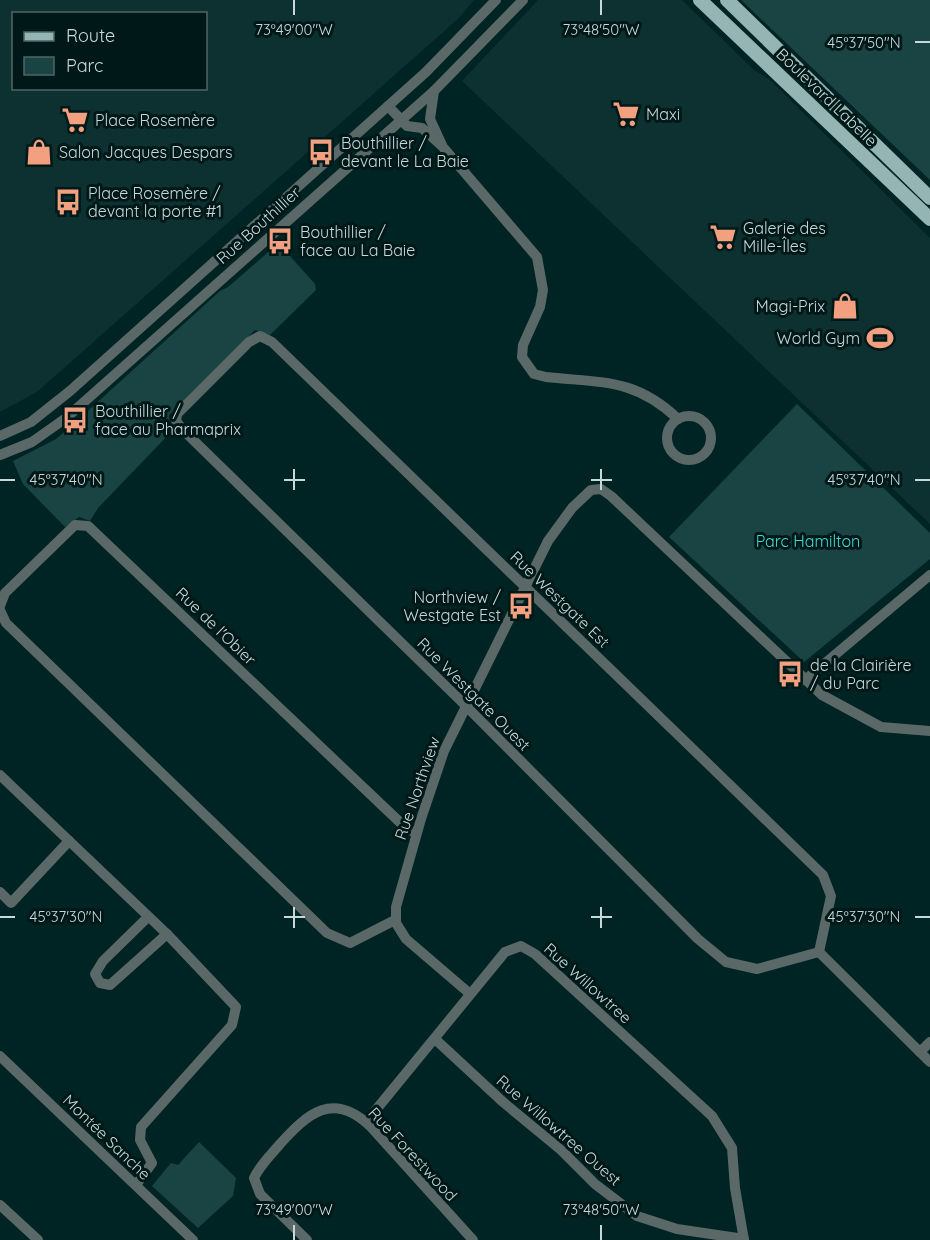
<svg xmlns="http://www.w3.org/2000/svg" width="930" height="1240" viewBox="0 0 930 1240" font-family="Quicksand,sans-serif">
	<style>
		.built { fill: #0c3130; fill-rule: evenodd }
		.green { fill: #194443 }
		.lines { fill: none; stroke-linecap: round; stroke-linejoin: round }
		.minor { stroke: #5a6968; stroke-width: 10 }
		.major { stroke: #95b5b4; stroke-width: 14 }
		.ticks { fill: none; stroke: #c6d9d8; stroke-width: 2 }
		.labels { text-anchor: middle; stroke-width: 6; stroke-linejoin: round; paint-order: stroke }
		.street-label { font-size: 16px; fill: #c6d9d8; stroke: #001918 }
		.poi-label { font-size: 16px; fill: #c6d9d8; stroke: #001918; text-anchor: start }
		.park-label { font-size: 16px; fill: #40dbd7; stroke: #001918 }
		.ticks-label { font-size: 15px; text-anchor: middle; fill: #c6d9d8; stroke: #001918; stroke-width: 6; stroke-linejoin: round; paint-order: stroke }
	</style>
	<rect width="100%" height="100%" fill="#002423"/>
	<g class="built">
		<path d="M0,0H474L459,18L37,392L0,412ZM14,14H206V88H14Z"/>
		<polygon points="538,0 682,0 754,70 769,79 930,238 930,524 462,81"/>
	</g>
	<g class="green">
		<polygon points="741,0 930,0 930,180"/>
		<polygon points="282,247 315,284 316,290 270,335 255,330 169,415 170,423 175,428 98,508 90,521 79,517 65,527 23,484 13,461 56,439 81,418 85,419 83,416 91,408 220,291 228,287 273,248 276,252"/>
		<polygon points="797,404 930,533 930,559 804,662 669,537"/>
		<polygon points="199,1142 236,1178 233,1196 198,1228 152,1186 171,1163 178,1165"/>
	</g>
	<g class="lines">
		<g class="minor">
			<polyline points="434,91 430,119 442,145"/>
			<path d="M388,106L407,126L422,128L442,146L537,257L543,290L540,307L523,345L522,357L534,374L546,377C602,383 635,378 678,419"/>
			<polygon points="260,336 272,342 823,875 831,896 819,952 757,969 726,962 698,939 459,699 184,431 176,421 177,414 249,342"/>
			<circle cx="689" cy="438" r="22"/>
			<polyline points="0,436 31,422 70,391 426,72 496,0"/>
			<polyline points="0,455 32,442 66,418 434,91 523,0"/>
			<polyline points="0,606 5,593 75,525 88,526 407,829 416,833"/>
			<polyline points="0,610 6,623 327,933 350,943 395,920"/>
			<polyline points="805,680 930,575"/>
			<polyline points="0,775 167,934 236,1007 232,1025 141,1127 140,1140 152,1163 136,1185"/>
			<polyline points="0,892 11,903 69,841"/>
			<polyline points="148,917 103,961 95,974 100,983 110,985 167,934"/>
			<polyline points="819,952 930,1062"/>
			<polyline points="469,993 406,939 396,923 396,907 421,819 444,751 548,541 572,508 591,490 601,489 611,496 822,695 881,727 930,731"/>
			<polyline points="435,1039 503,1102 561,1150 595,1184 637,1216 677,1229 744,1239"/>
			<polyline points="920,1052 930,1042"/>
			<polyline points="0,1056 193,1240"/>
			<polyline points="366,1122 505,952 521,946 535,954 712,1116 732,1148 735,1188 744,1240"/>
			<polyline points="0,1205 38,1240"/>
			<path d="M307,1240L260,1194L254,1178C260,1165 271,1155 280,1144C308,1113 333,1091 370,1126L473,1240"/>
		</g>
		<g class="major">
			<polyline points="700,0 930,219"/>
			<polyline points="727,0 930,198"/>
		</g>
	</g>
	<path class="ticks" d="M294,0V15M601,0V15M915,42H930M294,469V490M601,469V490M0,480H15M284,480H305M591,480H612M915,480H930M294,907V928M601,907V928M0,917H15M284,917H305M591,917H612M915,917H930M294,1225V1240M601,1225V1240"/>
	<defs>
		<g id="supermarket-bare" transform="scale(2.07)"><path d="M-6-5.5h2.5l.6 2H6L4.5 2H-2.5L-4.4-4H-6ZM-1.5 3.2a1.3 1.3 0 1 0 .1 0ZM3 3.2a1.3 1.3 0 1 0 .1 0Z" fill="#f2a080" stroke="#001918" stroke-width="2.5" paint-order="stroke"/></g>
		<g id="shop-bare" transform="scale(2.07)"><path d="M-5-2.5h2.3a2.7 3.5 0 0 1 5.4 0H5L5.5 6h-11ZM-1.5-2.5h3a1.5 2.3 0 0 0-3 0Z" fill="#f2a080" stroke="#001918" stroke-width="2.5" paint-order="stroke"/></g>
		<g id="bus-bare" transform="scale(2.07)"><path d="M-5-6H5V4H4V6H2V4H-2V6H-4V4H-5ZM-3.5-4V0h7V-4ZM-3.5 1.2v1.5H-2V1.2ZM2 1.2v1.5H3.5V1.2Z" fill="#f2a080" stroke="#001918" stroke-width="2.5" paint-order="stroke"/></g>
		<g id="stadium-bare" transform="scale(2.07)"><path d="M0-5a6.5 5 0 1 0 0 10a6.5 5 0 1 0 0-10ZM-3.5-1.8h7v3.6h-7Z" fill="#f2a080" stroke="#001918" stroke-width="2.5" paint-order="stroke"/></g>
	</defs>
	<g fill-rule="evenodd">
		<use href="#supermarket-bare" x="626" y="114"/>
		<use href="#supermarket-bare" x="75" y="120"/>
		<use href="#shop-bare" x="39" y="152"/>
		<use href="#bus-bare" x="321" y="152"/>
		<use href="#bus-bare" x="68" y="202"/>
		<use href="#supermarket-bare" x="723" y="237"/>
		<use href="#bus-bare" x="280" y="241"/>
		<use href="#shop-bare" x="845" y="306"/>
		<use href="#stadium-bare" x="880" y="338"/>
		<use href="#bus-bare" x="75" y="420"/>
		<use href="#bus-bare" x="521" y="606"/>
		<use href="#bus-bare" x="790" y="674"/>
	</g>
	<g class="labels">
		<g class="street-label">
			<text transform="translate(827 97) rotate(44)" y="6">Boulevard Labelle</text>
			<text transform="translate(258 225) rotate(-42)" y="6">Rue Bouthillier</text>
			<text transform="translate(560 599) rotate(44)" y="6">Rue Westgate Est</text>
			<text transform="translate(216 626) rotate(44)" y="6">Rue de l'Obier</text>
			<text transform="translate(474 694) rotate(45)" y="6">Rue Westgate Ouest</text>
			<text transform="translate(417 788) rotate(-71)" y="6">Rue Northview</text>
			<text transform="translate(588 983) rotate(42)" y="6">Rue Willowtree</text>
			<text transform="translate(559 1130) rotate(41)" y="6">Rue Willowtree Ouest</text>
			<text transform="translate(107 1137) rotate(44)" y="6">Montée Sanche</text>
			<text transform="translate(413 1154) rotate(47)" y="6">Rue Forestwood</text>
		</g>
		<g class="poi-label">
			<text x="646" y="120">Maxi</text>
			<text x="95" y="126">Place Rosemère</text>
			<text x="341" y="149">Bouthillier /<tspan x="341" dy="18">devant le La Baie</tspan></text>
			<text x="59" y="158">Salon Jacques Despars</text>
			<text x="88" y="199">Place Rosemère /<tspan x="88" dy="18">devant la porte #1</tspan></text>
			<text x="743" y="234">Galerie des<tspan x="743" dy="18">Mille-Îles</tspan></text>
			<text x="300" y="238">Bouthillier /<tspan x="300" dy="18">face au La Baie</tspan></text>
			<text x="825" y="312" text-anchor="end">Magi-Prix</text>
			<text x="860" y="344" text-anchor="end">World Gym</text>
			<text x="95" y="417">Bouthillier /<tspan x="95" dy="18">face au Pharmaprix</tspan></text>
			<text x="501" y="603" text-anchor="end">Northview /<tspan x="501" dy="18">Westgate Est</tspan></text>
			<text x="810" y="671">de la Clairière<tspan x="810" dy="18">/ du Parc</tspan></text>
		</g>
		<g class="park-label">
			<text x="808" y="547">Parc Hamilton</text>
		</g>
	</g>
	<g class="ticks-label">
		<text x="294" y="35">73°49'00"W</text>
		<text x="601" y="35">73°48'50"W</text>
		<text x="864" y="48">45°37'50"N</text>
		<text x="66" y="485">45°37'40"N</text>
		<text x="864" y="485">45°37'40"N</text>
		<text x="66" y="922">45°37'30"N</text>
		<text x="864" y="922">45°37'30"N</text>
		<text x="294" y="1215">73°49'00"W</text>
		<text x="601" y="1215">73°48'50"W</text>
	</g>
	<rect x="12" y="12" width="195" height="78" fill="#001918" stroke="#4f6665" stroke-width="1.5"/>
	<rect x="24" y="32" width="30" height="9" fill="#95b5b4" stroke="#4f6665" stroke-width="1.5"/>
	<text x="66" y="42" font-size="18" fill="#c6d9d8">Route</text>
	<rect x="24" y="57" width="30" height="18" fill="#194443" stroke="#4f6665" stroke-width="1.5"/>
	<text x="66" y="72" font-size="18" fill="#c6d9d8">Parc</text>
</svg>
